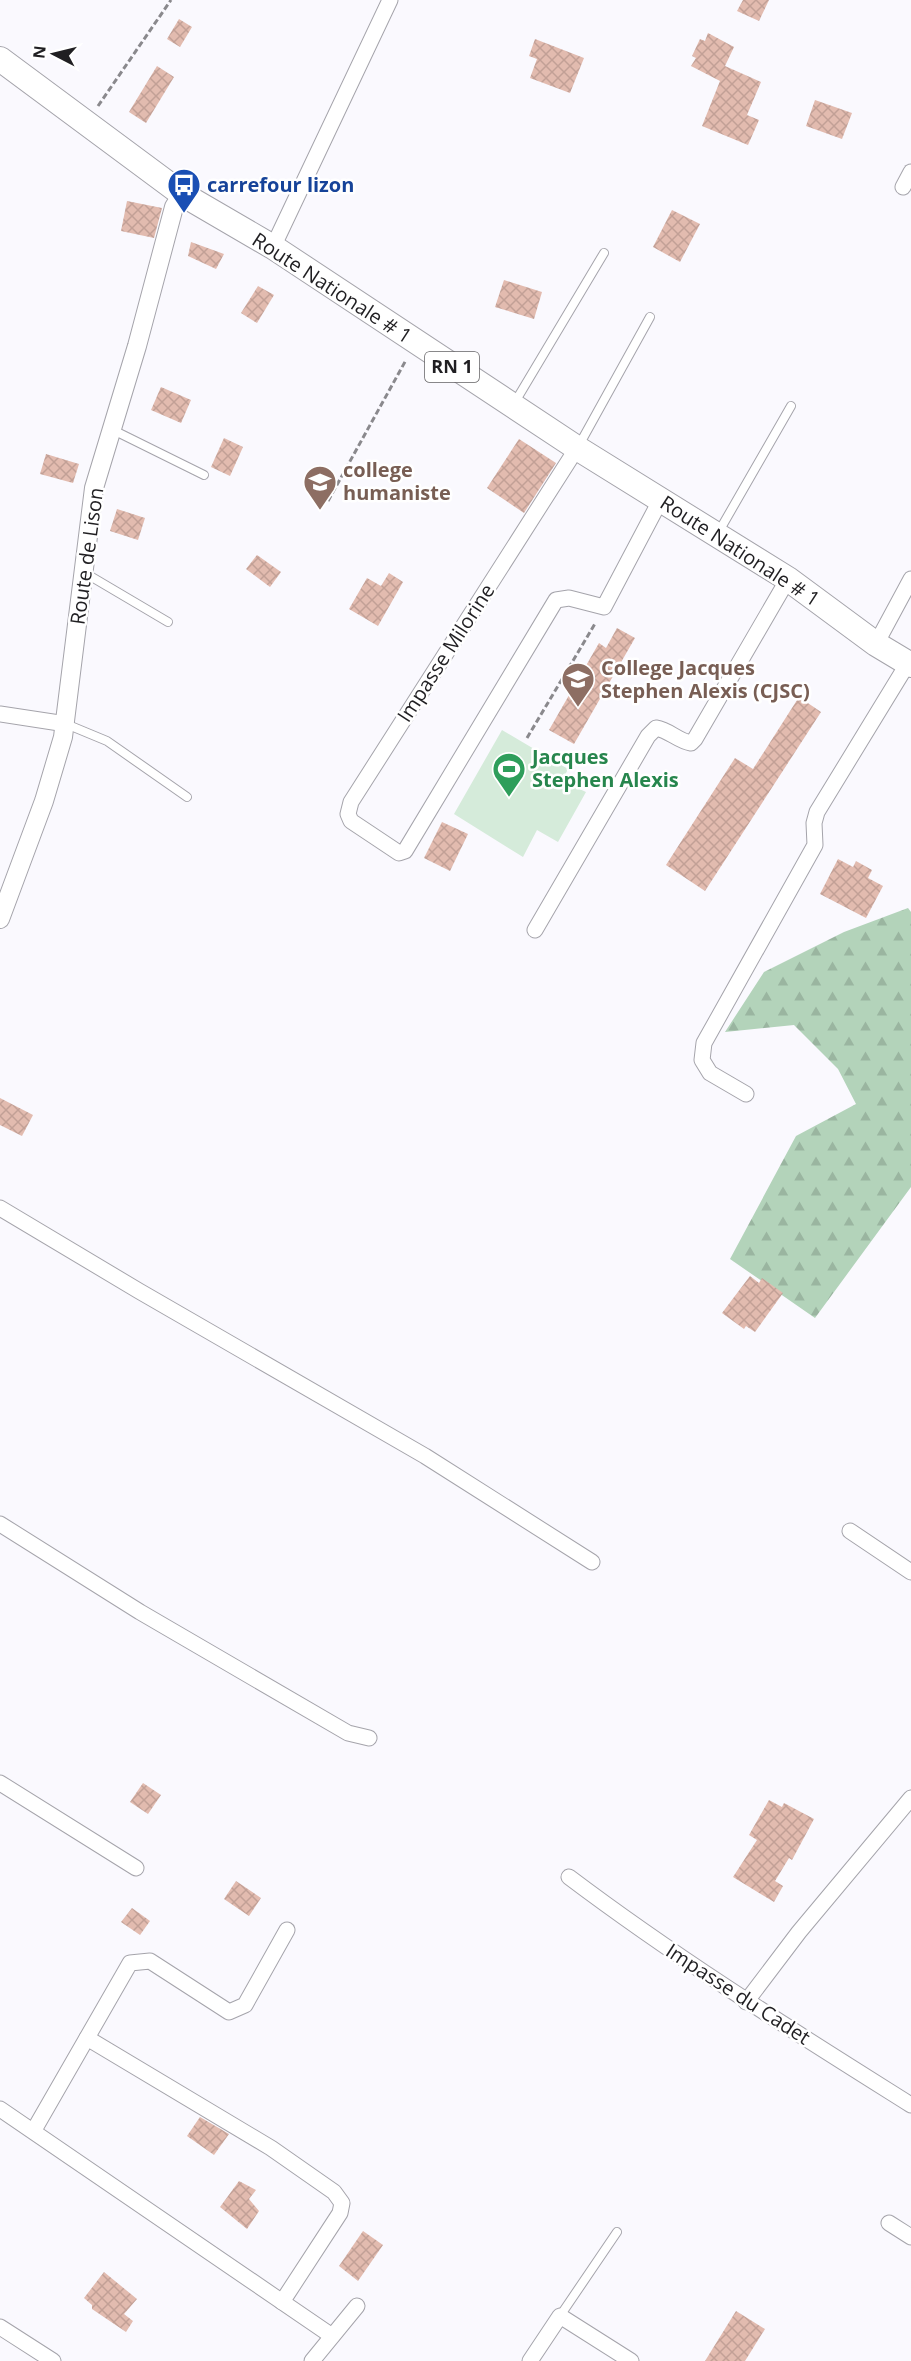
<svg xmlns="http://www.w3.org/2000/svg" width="911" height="2361" viewBox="0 0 911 2361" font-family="'Open Sans',sans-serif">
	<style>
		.forest { fill: url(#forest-firs) }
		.green { fill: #d5ebda }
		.building { fill: url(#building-cross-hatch) }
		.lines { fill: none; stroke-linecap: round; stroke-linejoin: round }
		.service-casing { stroke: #a5a4ab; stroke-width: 10 }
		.minor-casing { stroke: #a5a4ab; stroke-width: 17 }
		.tertiary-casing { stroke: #a5a4ab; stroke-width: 20 }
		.primary-casing { stroke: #a5a4ab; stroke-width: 26 }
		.path { stroke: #8a898d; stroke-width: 3; stroke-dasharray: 6 3; stroke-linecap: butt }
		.service { stroke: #fff; stroke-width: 8 }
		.minor { stroke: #fff; stroke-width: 15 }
		.tertiary { stroke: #fff; stroke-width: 18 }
		.primary { stroke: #fff; stroke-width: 24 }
		.labels { text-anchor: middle; stroke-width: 5; stroke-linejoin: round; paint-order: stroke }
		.shield { fill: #fff; stroke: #636264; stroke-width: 1.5 }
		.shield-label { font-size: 18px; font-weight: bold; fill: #201f22 }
		.transit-label { font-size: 20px; font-weight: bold; fill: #164399; stroke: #fff; text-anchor: start }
		.street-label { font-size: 20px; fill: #201f22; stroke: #fff }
		.education-label { font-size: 20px; font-weight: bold; fill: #785e54; stroke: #fff; text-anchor: start }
		.leisure-label { font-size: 20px; font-weight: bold; fill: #27864d; stroke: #fff; text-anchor: start }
	</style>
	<defs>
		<pattern id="forest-firs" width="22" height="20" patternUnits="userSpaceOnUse" patternTransform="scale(1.5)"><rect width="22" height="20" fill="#b3d3ba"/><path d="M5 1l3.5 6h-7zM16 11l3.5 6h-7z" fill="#9ab5a0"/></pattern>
		<pattern id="building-cross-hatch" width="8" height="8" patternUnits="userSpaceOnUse" patternTransform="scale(1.5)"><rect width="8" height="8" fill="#e2bbaf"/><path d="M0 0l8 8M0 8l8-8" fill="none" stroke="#c2a096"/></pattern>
	</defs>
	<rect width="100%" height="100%" fill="#faf9fe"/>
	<polygon class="forest" points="908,908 911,912 911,1187 815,1318 730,1259 796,1136 856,1104 838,1069 794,1025 725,1032 764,972 844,932"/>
	<polygon class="green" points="502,730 568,769 562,781 586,792 558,842 537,830 523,857 454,814"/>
	<g class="building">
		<polygon points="743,0 769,0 759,21 737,11"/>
		<polygon points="179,19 192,27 180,47 167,39"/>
		<polygon points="708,33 734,47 725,66 761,82 747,115 759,120 748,145 702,126 720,81 691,66 696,58 692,56 700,39 705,41"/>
		<polygon points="535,39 584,58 570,93 530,78 537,59 529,56"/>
		<polygon points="157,66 174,77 146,123 129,112"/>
		<polygon points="815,100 852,113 842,139 806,126"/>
		<polygon points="127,201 162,208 154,238 121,231"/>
		<polygon points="672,210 700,224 680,262 653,247"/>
		<polygon points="191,242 224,254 216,269 188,256"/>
		<polygon points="504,280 542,292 534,319 495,307"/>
		<polygon points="258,286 274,295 257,323 241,313"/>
		<polygon points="161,387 191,400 181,423 151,410"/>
		<polygon points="224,438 243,447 230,476 211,467"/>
		<polygon points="519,439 556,463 524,513 487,488"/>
		<polygon points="46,454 79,464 73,483 40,474"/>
		<polygon points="117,509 145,518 138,540 110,531"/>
		<polygon points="257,555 281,572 270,587 246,569"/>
		<polygon points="389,573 403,582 378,626 349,609 367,578 381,586"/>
		<polygon points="617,628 635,638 574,744 549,730 599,643 606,648"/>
		<polygon points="799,697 821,712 705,891 666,865 735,758 753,769"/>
		<polygon points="442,822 468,834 450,871 424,858"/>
		<polygon points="838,859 853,867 856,861 872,870 868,878 883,886 866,918 820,894"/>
		<polygon points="0,1098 33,1115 22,1136 0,1125"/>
		<polygon points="750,1276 759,1283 762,1278 783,1293 755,1332 746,1326 744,1329 722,1313"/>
		<polygon points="143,1783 161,1795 148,1814 130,1802"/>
		<polygon points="769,1800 782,1807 784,1803 814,1819 792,1860 789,1858 775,1881 783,1886 774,1902 733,1877 757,1840 749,1835"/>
		<polygon points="236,1881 261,1898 249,1916 224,1899"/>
		<polygon points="132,1908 150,1921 140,1935 121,1922"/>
		<polygon points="200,2117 229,2134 214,2155 187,2136"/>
		<polygon points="239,2181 256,2190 249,2199 259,2211 247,2229 220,2207"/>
		<polygon points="363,2231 383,2245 358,2281 339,2266"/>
		<polygon points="104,2272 137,2299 124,2314 133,2321 126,2332 92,2309 92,2305 84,2298"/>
		<polygon points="736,2311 765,2329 745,2361 705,2361"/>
	</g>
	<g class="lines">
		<g class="service-casing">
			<g id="service">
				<polyline points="515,402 604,253"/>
				<polyline points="113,430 204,475"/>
				<polyline points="578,447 650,317"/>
				<polyline points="718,533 791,406"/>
				<polyline points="85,573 168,622"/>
				<polyline points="66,724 107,741 187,797"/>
				<polyline points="560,2316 617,2232"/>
			</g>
		</g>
		<g class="minor-casing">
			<g id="minor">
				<polyline points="903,187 911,172"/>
				<polyline points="273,247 390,0"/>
				<polyline points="577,448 351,802 348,814 351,821 399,853 405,851 556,600 569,598 604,607 661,499"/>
				<polyline points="876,644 911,579"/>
				<polyline points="0,714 66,724"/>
				<path d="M535,930L648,736L656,728C669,730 678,741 691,743L695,739L788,579"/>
				<polyline points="746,1094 710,1073 702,1060 704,1043 815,845 814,823 817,812 908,663"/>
				<polyline points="0,1208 139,1291 425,1456 592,1562"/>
				<polyline points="0,1524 140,1612 348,1733 369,1738"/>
				<polyline points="850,1531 911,1572"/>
				<polyline points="0,1783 136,1868"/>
				<path d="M569,1877C679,1960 795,2032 911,2105"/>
				<polyline points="746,2002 799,1932 911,1798"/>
				<polyline points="87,2038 271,2148 334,2192 342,2203 340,2213 282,2302"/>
				<polyline points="0,2109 332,2336"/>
				<polyline points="34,2130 130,1963 150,1961 229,2012 245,2005 287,1930"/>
				<polyline points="889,2223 911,2237"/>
				<polyline points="0,2327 53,2361"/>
				<polyline points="312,2361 357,2306"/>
				<polyline points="530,2361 560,2316 631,2361"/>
			</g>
		</g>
		<g class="tertiary-casing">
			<polyline id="tertiary" points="0,919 44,801 63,737 94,488 137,346 174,207 182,194"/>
		</g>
		<g class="primary-casing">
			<polyline id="primary" points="0,59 182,194 273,247 577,448 788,579 876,644 911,665"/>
		</g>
		<g class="path">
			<polyline points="98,106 171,0"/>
			<polyline points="328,501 406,360"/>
			<polyline points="527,738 596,622"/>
		</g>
		<use href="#service" class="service"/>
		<use href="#minor" class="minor"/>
		<use href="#tertiary" class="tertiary"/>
		<use href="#primary" class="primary"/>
	</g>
	<defs>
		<g id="bus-pin" transform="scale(1.725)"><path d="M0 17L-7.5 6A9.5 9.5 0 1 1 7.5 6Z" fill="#1a4fb4" stroke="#fff"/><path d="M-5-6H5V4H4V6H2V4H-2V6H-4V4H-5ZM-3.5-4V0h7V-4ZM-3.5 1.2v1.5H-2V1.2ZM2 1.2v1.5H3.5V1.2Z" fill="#fff"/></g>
		<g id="school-pin" transform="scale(1.725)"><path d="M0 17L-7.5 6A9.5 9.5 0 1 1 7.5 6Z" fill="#8d6e63" stroke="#fff"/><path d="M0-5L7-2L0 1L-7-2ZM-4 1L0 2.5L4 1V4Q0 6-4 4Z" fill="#fff"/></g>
		<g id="stadium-pin" transform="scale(1.725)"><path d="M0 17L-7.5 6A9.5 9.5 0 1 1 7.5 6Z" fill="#2e9e5b" stroke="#fff"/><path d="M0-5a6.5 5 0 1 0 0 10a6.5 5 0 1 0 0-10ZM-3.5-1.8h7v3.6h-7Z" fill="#fff"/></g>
	</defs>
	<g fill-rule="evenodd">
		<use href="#bus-pin" x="184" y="185"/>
		<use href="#school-pin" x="320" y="482"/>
		<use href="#school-pin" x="578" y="679"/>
		<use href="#stadium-pin" x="509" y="769"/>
	</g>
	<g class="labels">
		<rect class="shield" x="425" y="352" width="54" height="30" rx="4.5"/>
		<g class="shield-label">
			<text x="452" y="373">RN 1</text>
		</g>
		<g class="transit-label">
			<text x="207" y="192">carrefour lizon</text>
		</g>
		<g class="street-label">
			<text transform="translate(332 288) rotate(33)" y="7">Route Nationale # 1</text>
			<text transform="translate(740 551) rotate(33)" y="7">Route Nationale # 1</text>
			<text transform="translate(87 556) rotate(-82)" y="7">Route de Lison</text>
			<text transform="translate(446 653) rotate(-57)" y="7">Impasse Milorine</text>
			<text transform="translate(738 1994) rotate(33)" y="7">Impasse du Cadet</text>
		</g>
		<g class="education-label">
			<text x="343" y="477">college<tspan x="343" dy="23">humaniste</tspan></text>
			<text x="601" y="675">College Jacques<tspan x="601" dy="23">Stephen Alexis (CJSC)</tspan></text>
		</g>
		<g class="leisure-label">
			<text x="532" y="764">Jacques<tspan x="532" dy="23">Stephen Alexis</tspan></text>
		</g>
	</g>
	<g transform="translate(54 54) rotate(277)" stroke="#ffffff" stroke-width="4.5" paint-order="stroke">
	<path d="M0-4.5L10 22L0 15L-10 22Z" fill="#201f22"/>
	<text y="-9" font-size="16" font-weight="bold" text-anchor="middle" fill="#201f22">N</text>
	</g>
</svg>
